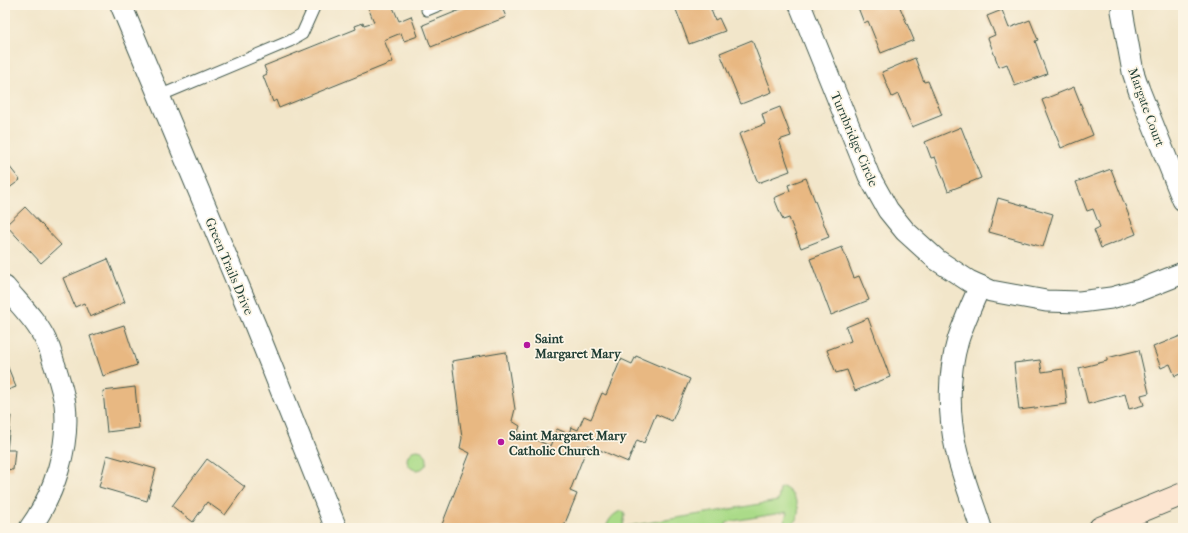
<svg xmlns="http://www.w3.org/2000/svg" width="1188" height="533" viewBox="0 0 1188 533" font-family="'IM FELL French Canon',serif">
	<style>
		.green { fill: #abdb89; stroke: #658c5e }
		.building { fill: #e8b882 }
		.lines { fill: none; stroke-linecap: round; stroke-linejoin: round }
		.lane-casing { stroke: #3f564a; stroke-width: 13 }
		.street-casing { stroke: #3f564a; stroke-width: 23 }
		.secondary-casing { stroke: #3f564a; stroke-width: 24 }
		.lane { stroke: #fff; stroke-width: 11 }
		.street { stroke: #fff; stroke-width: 21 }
		.secondary { stroke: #fce5d0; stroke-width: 22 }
		.poi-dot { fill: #b5179e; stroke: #fcf5e5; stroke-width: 1.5 }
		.labels { text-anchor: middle; stroke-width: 3.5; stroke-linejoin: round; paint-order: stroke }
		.street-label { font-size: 13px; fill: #1f3d34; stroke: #fcf5e5 }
		.poi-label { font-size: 13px; font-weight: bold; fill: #1f3d34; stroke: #fcf5e5; text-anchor: start }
	</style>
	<rect width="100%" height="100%" fill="#fcf5e5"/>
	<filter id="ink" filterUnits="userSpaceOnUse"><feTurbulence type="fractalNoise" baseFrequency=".025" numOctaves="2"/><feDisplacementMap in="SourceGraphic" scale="8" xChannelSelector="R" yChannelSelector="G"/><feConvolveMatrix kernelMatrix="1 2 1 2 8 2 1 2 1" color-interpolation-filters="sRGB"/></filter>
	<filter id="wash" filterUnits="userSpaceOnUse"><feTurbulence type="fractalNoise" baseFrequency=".012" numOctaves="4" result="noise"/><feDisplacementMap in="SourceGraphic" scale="16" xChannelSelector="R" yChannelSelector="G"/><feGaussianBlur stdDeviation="0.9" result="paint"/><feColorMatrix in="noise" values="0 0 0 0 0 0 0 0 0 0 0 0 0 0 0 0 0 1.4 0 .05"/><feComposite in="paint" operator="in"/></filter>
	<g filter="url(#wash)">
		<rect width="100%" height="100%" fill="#f2e6ca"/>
		<g class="green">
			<circle cx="417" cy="460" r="10"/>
			<path d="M783,487C798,494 807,521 786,526L784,523L787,512L727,522L725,528H697V527L690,528H606C608,520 614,512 623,511L625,515L623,527L778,501L780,488Z"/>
		</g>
		<g id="blocks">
			<g class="building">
				<polygon points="367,5 392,5 399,21 411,16 418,36 404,41 401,33 384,40 393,62 279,108 276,100 273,102 263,76 267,74 264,66 356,29 355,26 363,23 364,25 374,22"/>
				<polygon points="472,5 501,5 506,17 431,47 423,25"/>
				<polygon points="669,5 717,5 718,7 711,10 715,20 719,18 725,31 689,44 675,7 671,9"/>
				<polygon points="857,5 899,5 914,40 881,53 868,21 864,23"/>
				<polygon points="1002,10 1009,28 1030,20 1038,40 1035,41 1047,74 1015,86 1007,64 999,67 988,38 995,35 987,16"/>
				<polygon points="752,40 772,92 741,104 720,53"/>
				<polygon points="915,58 924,82 928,81 942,115 912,127 898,94 892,97 882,72"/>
				<polygon points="1074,87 1093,135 1061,148 1042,100"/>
				<polygon points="780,107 791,136 779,140 790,171 758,183 739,134 765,124 762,114"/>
				<polygon points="961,127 981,178 948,191 935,157 931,158 925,142"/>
				<polygon points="5,161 20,180 8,189 5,185"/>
				<polygon points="1111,169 1136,234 1101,248 1094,230 1100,227 1093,209 1087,211 1076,182"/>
				<polygon points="806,178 829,237 801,248 789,218 783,220 774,198 790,191 788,185"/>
				<polygon points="998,198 1053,214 1043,247 989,232"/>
				<polygon points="25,207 61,245 41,263 6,225"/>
				<polygon points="842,247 854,278 859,276 869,300 831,315 810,259"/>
				<polygon points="108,259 125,302 90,317 84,303 75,307 63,278"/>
				<polygon points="868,318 890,377 855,391 847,370 836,373 827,350 851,341 846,327"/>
				<polygon points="124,325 137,365 103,376 90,336"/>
				<polygon points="1183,335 1183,373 1175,376 1170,364 1161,368 1153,347"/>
				<polygon points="1139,350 1149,393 1141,395 1144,405 1129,409 1125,394 1088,404 1079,368 1107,361 1107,358"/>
				<polygon points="506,352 515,409 512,421 520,426 518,432 550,446 557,429 569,434 571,427 578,430 584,416 591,419 602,393 606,395 621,359 632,364 636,356 690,379 672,421 656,414 644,443 637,440 628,462 588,445 570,491 577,494 563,528 443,528 441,527 470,453 460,448 462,438 452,361"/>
				<polygon points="5,360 16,387 5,391"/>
				<polygon points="1040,360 1042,372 1063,369 1067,404 1019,410 1014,363"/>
				<polygon points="135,387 139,428 107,432 103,391"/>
				<polygon points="5,415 11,416 7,450 15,450 13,470 5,469"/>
				<polygon points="107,455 156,469 147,501 99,487"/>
				<polygon points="207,459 245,487 225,515 207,502 193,522 172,506"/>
			</g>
		</g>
	</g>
	<g filter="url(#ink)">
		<use href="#blocks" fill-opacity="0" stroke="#3f564a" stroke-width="1"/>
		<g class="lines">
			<g class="lane-casing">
				<g id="lane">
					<polyline points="427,10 439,5"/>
					<polyline points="159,96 290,41 302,34 315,5"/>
				</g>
			</g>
			<g class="street-casing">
				<g id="street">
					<polyline points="121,5 255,325 336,528"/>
					<polyline points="800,5 869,176 888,210 905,231 937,260 969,281 991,291 1046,301 1080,302 1111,298 1140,290 1183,273"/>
					<polyline points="1122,11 1133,72 1139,90 1183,200"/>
					<path d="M980,286C972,304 964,321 958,340C948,374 948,414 956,449C962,476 973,502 981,528"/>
					<path d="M5,287C20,305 37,321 47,343C51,350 52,359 55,366C59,379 63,391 65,404C70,446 54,495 30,528"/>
				</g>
			</g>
			<g class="secondary-casing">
				<polyline id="secondary" points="1100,528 1183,494"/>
			</g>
			<use href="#lane" class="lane"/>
			<use href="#street" class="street"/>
			<use href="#secondary" class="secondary"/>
		</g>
	</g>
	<g class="poi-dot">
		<circle cx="527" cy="345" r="4"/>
		<circle cx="501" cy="442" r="4"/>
	</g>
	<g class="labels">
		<g class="street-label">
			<text transform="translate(1147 107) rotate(70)" y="5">Margate Court</text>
			<text transform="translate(855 139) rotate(67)" y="5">Turnbridge Circle</text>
			<text transform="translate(230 266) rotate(67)" y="5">Green Trails Drive</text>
		</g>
		<g class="poi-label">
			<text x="535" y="343">Saint<tspan x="535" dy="15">Margaret Mary</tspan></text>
			<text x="509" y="440">Saint Margaret Mary<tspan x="509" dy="15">Catholic Church</tspan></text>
		</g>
	</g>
	<rect width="1188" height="533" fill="none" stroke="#fcf5e5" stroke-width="20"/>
</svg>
